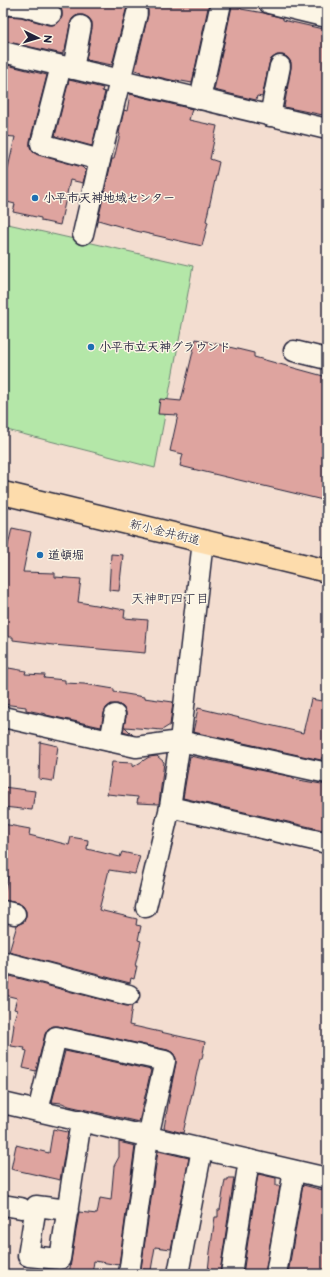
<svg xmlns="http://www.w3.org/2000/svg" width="330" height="1277" viewBox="0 0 330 1277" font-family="'Balsamiq Sans','Klee One',sans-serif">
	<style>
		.green { fill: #b4e7a8; stroke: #6b8472 }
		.building { fill: #dea49f; stroke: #22223b }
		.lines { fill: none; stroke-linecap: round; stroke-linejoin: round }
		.minor-casing { stroke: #22223b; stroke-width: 23 }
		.major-casing { stroke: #22223b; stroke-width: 25 }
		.minor { stroke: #fcf5e5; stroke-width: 20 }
		.major { stroke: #fddcac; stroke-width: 22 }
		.poi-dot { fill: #1f6fb2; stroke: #fcf5e5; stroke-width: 1.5 }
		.labels { text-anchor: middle; stroke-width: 3; stroke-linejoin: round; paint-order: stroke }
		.poi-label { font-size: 12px; font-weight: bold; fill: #22223b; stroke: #fcf5e5; text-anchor: start }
		.street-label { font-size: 12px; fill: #22223b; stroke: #fcf5e5 }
		.neighbourhood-label { font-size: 13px; fill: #22223b; stroke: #fcf5e5 }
	</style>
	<rect width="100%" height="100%" fill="#f3ddd0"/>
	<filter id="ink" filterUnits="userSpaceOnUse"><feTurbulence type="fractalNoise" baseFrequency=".025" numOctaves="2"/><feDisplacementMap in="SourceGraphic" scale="8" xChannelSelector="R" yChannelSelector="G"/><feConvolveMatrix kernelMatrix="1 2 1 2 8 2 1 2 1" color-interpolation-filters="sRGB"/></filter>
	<g filter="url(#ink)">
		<polygon class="green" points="8,224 193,266 155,468 3,429 3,237"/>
		<g class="building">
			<polygon points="54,3 132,3 129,5 126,10 112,65 86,60 92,28 92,22 89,18 83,15 77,15 72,19 70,24 65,51 63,51 63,54 3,41 3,16 21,17 48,25 53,25 59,22 62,17 62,11 60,6"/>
			<polygon points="142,3 209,3 192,83 176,80 176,81 140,73 141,72 135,70 148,15 148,10 145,5"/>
			<polygon points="232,6 241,7 241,9 264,13 283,18 283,20 327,30 327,113 323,112 323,115 284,107 291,68 291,62 287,57 283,55 277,55 271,59 269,64 262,97 257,96 256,100 214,90"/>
			<polygon points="3,64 47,75 30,141 30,147 33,152 38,155 82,167 86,171 83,183 70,180 60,225 41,221 41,218 13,212 15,204 3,201 3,177 6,177 15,137 3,136"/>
			<polygon points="69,80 103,88 102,91 105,92 92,146 55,136"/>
			<polygon points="130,94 192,109 189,120 217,126 210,159 219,162 206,221 208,222 202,246 136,231 98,220 112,159 114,159 120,134 119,133 124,110 127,111"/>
			<polygon points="196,339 254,353 254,357 327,377 327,501 180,466 183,454 170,451 178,415 158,414 160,399 181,401"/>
			<polygon points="12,528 31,532 23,572 55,573 55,577 81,579 78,602 125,610 124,618 148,620 145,653 53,645 13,640 13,637 3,637 3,590 6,554"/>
			<polygon points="111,554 123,555 119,591 109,590"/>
			<polygon points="3,667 26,671 25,674 45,675 44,678 65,680 65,683 84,684 114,689 114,692 144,697 144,698 173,702 170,725 162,730 125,727 133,735 123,732 126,717 126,712 123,707 118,704 111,704 106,708 104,713 101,727 46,715 46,714 26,710 26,707 3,704"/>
			<polygon points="311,699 327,702 327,757 322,757 321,760 193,732 198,708 303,733"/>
			<polygon points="40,742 58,746 53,781 39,779"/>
			<polygon points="157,756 164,762 159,804 137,803 138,797 107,794 112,762 133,763 133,767 149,757"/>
			<polygon points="190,756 293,777 293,779 327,785 327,814 323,830 183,798"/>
			<polygon points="3,787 35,791 32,810 3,807"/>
			<polygon points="3,824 30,829 29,835 69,845 71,837 88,840 87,849 120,857 122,852 140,856 135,874 109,870 99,910 137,919 136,925 141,926 138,940 141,941 135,966 137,966 134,979 131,978 130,983 9,952 17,925 24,922 26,916 26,911 23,906 18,903 3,900 8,876 3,876"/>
			<polygon points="10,976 126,1006 132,1006 129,1025 205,1042 202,1059 200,1059 183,1133 164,1128 170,1093 176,1063 176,1058 173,1053 168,1050 58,1026 53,1026 48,1029 45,1034 36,1071 23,1068 27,1051 24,1050 25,1048 11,1046 14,1025 13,1023 17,1010 14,1009 17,998 5,995"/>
			<polygon points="65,1051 151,1070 139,1122 69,1106 62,1103 52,1102"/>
			<polygon points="53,1129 67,1132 68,1133 60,1180 11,1169 16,1145 49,1153"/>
			<polygon points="119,1142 135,1146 119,1265 94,1261 92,1274 69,1274 79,1212 97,1214 100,1198 111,1200 114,1166 119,1157"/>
			<polygon points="158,1151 189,1158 171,1249 155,1247 151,1270 141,1269"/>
			<polygon points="258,1174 276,1178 276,1186 280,1186 265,1274 243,1274"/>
			<polygon points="228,1178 234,1178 220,1272 208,1271 210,1252 215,1217 218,1217 218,1210 220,1210 225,1180 228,1180"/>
			<polygon points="303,1185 327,1191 327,1274 288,1274"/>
		</g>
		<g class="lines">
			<g class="minor-casing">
				<g id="minor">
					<polyline points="269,3 327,17"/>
					<polyline points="3,4 23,6 51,14"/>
					<polyline points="3,52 327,129"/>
					<polyline points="61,66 41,144 100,160"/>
					<polyline points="73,69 81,26"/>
					<polyline points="200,99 221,3"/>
					<polyline points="270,116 280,66"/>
					<polyline points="83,234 100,160 137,13"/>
					<polyline points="294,351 327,359"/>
					<polyline points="3,717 136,747 180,741 327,773"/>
					<polyline points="110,741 115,715"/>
					<polyline points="170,807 327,843"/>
					<polyline points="146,907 170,807 180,741 203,541"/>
					<polyline points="3,911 15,914"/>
					<polyline points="3,962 129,995"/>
					<polyline points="3,1103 327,1178"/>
					<polyline points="38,1111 56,1037 165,1061 148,1137 129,1274"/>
					<polyline points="3,1205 21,1208"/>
					<polyline points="68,1210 36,1206 28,1256 60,1259 81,1121"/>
					<polyline points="178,1274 202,1149"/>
					<polyline points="231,1274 249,1160"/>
					<polyline points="276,1274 294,1171"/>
				</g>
			</g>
			<g class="major-casing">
				<polyline id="major" points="3,493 327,571"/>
			</g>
			<use href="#minor" class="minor"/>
			<use href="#major" class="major"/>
		</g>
	</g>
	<g class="poi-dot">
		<circle cx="35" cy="198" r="4"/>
		<circle cx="91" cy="347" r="4"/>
		<circle cx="40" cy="555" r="4"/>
	</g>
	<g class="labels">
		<g class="poi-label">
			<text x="43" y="202">小平市天神地域センター</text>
			<text x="99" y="351">小平市立天神グラウンド</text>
			<text x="48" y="559">道頓堀</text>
		</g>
		<g class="street-label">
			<text transform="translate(165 532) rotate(14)" y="4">新小金井街道</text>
		</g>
		<g class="neighbourhood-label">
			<text x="170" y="603">天神町四丁目</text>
		</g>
	</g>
	<rect width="330" height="1277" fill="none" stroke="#fcf5e5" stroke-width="16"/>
	<rect x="8" y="8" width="314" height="1261" fill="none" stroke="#22223b" stroke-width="1.5" filter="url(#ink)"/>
	<g transform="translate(38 38) rotate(95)" stroke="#fcf5e5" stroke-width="3" paint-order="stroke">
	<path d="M0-3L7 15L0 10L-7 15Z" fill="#22223b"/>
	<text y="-6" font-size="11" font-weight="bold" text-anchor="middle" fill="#22223b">N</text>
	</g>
</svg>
